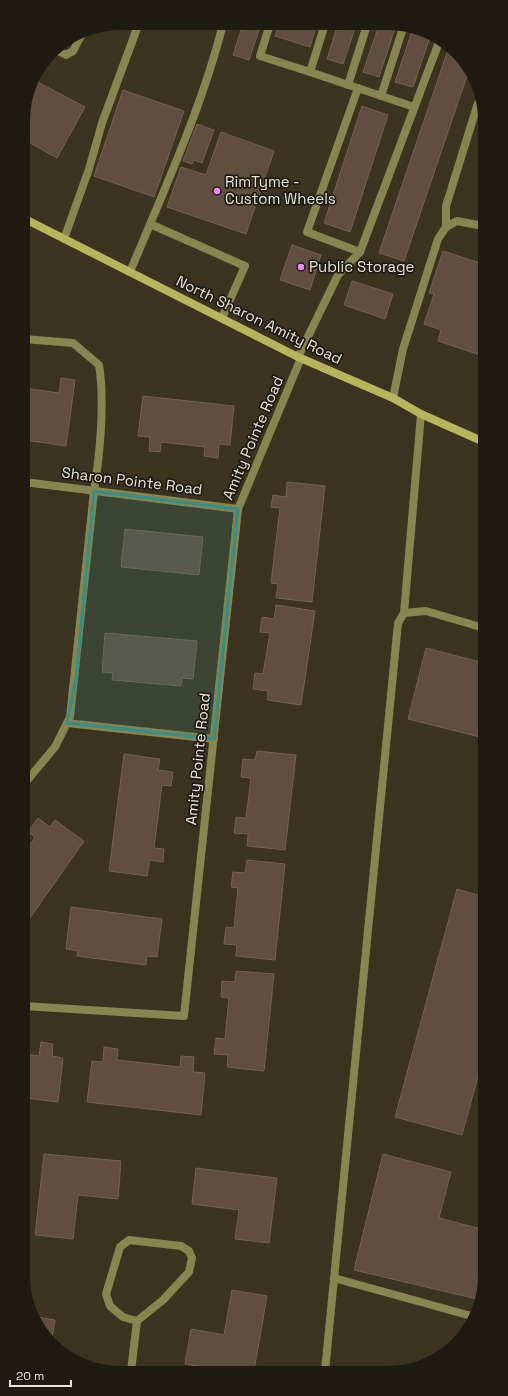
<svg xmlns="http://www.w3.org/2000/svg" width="508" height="1396" viewBox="0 0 508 1396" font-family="'Space Grotesk',sans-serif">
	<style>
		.building { fill: #604e40; stroke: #746254 }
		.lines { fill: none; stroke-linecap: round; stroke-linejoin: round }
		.lane { stroke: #878651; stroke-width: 8 }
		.street { stroke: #878651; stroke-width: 8 }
		.secondary { stroke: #b6b45c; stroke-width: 8 }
		.marked { fill: #3b8c83; fill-opacity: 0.2; stroke: #3b8c83; stroke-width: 3; stroke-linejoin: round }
		.poi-dot { fill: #f28af3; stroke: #1f1b13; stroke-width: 1.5 }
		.labels { text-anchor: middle; stroke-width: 3.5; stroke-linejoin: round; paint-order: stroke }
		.poi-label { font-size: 15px; fill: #e9e3d8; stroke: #1f1b13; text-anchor: start }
		.street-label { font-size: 15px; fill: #e9e3d8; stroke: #1f1b13 }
	</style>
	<rect width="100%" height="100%" fill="#3c3321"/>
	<g class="building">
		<polygon points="243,24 261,24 249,60 233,55"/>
		<polygon points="279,24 317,24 310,47 275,36"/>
		<polygon points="338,24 356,25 343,64 327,59"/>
		<polygon points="379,25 396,25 379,77 363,72"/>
		<polygon points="413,28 430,37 413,87 395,82"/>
		<polygon points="449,47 457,51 468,73 404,261 379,253"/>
		<polygon points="32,79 85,107 57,158 23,139 23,113"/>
		<polygon points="123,90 184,111 154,197 94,176"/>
		<polygon points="362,106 388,115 350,232 324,223"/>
		<polygon points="197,124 214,130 202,163 194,160 192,164 183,161"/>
		<polygon points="221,132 274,151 246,234 167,207 181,167 206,175"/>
		<polygon points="292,245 321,255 310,290 280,280"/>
		<polygon points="443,251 483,264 483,356 438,341 441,330 424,324 434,294 429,293"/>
		<polygon points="352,281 393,294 385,319 344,305"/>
		<polygon points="61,378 75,380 66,446 24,440 24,388 59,393"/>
		<polygon points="143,396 234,406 230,445 219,444 218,458 204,456 205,447 161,442 160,452 149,451 150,437 138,436"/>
		<polygon points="287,482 325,486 312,602 276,598 278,584 271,583 280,508 271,507 273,495 286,497"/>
		<polygon points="125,529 203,537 199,575 121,567"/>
		<polygon points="276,605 315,611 301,705 267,700 268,691 253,689 255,673 263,674 270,633 260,632 262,617 274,619"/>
		<polygon points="105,633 197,641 193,679 182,678 181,686 112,680 113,673 102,672"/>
		<polygon points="426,648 484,663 484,738 408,719"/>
		<polygon points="257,751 296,755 285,850 247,846 248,834 234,833 236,817 246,818 251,778 241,777 243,759 255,760"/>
		<polygon points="124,754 160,759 158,770 173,772 171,786 162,785 154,848 164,849 163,862 150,860 147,876 109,871"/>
		<polygon points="38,818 50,827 55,820 84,841 28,921 24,918 24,853 35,837 28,832"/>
		<polygon points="247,860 285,864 275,960 236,956 237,945 224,944 226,927 234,928 238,888 231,887 233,872 245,873"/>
		<polygon points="457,889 484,897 484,1054 462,1135 395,1117"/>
		<polygon points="71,907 162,919 157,957 147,956 146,965 77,956 78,951 66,949"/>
		<polygon points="236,971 274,974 264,1071 227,1067 228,1055 214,1054 216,1038 225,1039 229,998 221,997 222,981 235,982"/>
		<polygon points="41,1042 53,1044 52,1056 63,1058 58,1102 25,1098 25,1054 39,1056"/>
		<polygon points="104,1047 118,1049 117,1060 180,1067 181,1056 194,1057 193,1072 205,1073 201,1115 87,1102 92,1061 103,1062"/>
		<polygon points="44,1154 121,1161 118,1199 78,1195 73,1239 35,1235"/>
		<polygon points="383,1154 451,1172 439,1218 485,1230 485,1282 481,1300 354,1270"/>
		<polygon points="196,1168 277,1178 269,1243 235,1239 239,1210 192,1204"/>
		<polygon points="232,1290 267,1296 254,1371 226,1371 185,1364 191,1329 224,1335"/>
		<polygon points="37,1317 55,1320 51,1345"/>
	</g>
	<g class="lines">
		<g class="lane">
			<polyline points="270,24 260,56 310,72"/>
			<polyline points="325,24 310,72 414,107"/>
			<polyline points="54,49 66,55 73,51 84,30"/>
			<polyline points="348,85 367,25"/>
			<polyline points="358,88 307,232 360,252"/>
			<polyline points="381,96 404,25"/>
			<polyline points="150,224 245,266 222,318"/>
			<polyline points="446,227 446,206 478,103 482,99"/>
			<polyline points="64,239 89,169 102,123 139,23"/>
			<path d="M130,272C163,192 202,108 223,24"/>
			<polyline points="298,357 338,275 360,252 439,42"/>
			<polyline points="393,398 403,349 438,239 446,227 457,221 483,226"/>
			<polyline points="404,613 421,414"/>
			<polyline points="485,1179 482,1188 485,1189"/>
			<polyline points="334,1278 475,1317"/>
			<polyline points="325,1371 398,623 404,613 426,611 484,628"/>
		</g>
		<g class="street">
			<path d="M24,339L73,343L99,365C105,401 100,454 94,491L70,717L55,747L24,784"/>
			<polyline points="24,482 238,509"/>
			<polyline points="67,723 214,739"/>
			<polyline points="24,1006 184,1016 238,509 301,358"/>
			<polyline points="131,1371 137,1321 163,1300 189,1272 192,1258 189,1251 181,1246 129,1240 120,1247 106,1294 110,1306 123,1317 137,1321"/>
		</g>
		<polyline class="secondary" points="23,218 298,357 393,398 421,414 484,442"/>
	</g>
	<path class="marked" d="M94,491L238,509L214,739L67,723L76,678Z"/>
	<g class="poi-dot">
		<circle cx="217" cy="191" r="4"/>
		<circle cx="301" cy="267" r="4"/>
	</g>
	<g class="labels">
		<g class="poi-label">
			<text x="225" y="187">RimTyme -<tspan x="225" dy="17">Custom Wheels</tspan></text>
			<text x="309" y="272">Public Storage</text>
		</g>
		<g class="street-label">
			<text transform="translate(259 320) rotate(26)" y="5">North Sharon Amity Road</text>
			<text transform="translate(253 438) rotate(-67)" y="5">Amity Pointe Road</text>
			<text transform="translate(132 481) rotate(7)" y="5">Sharon Pointe Road</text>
			<text transform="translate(198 759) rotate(-84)" y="5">Amity Pointe Road</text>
		</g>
	</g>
	<path d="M0 0H508V1396H0ZM120 30H388A90 90 0 0 1 478 120V1276A90 90 0 0 1 388 1366H120A90 90 0 0 1 30 1276V120A90 90 0 0 1 120 30Z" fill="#1f1b13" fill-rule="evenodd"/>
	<path d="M10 1380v6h61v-6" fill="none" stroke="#e9e3d8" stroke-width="2"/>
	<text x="16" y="1380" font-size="12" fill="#e9e3d8" stroke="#1f1b13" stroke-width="3" paint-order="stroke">20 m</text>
</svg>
